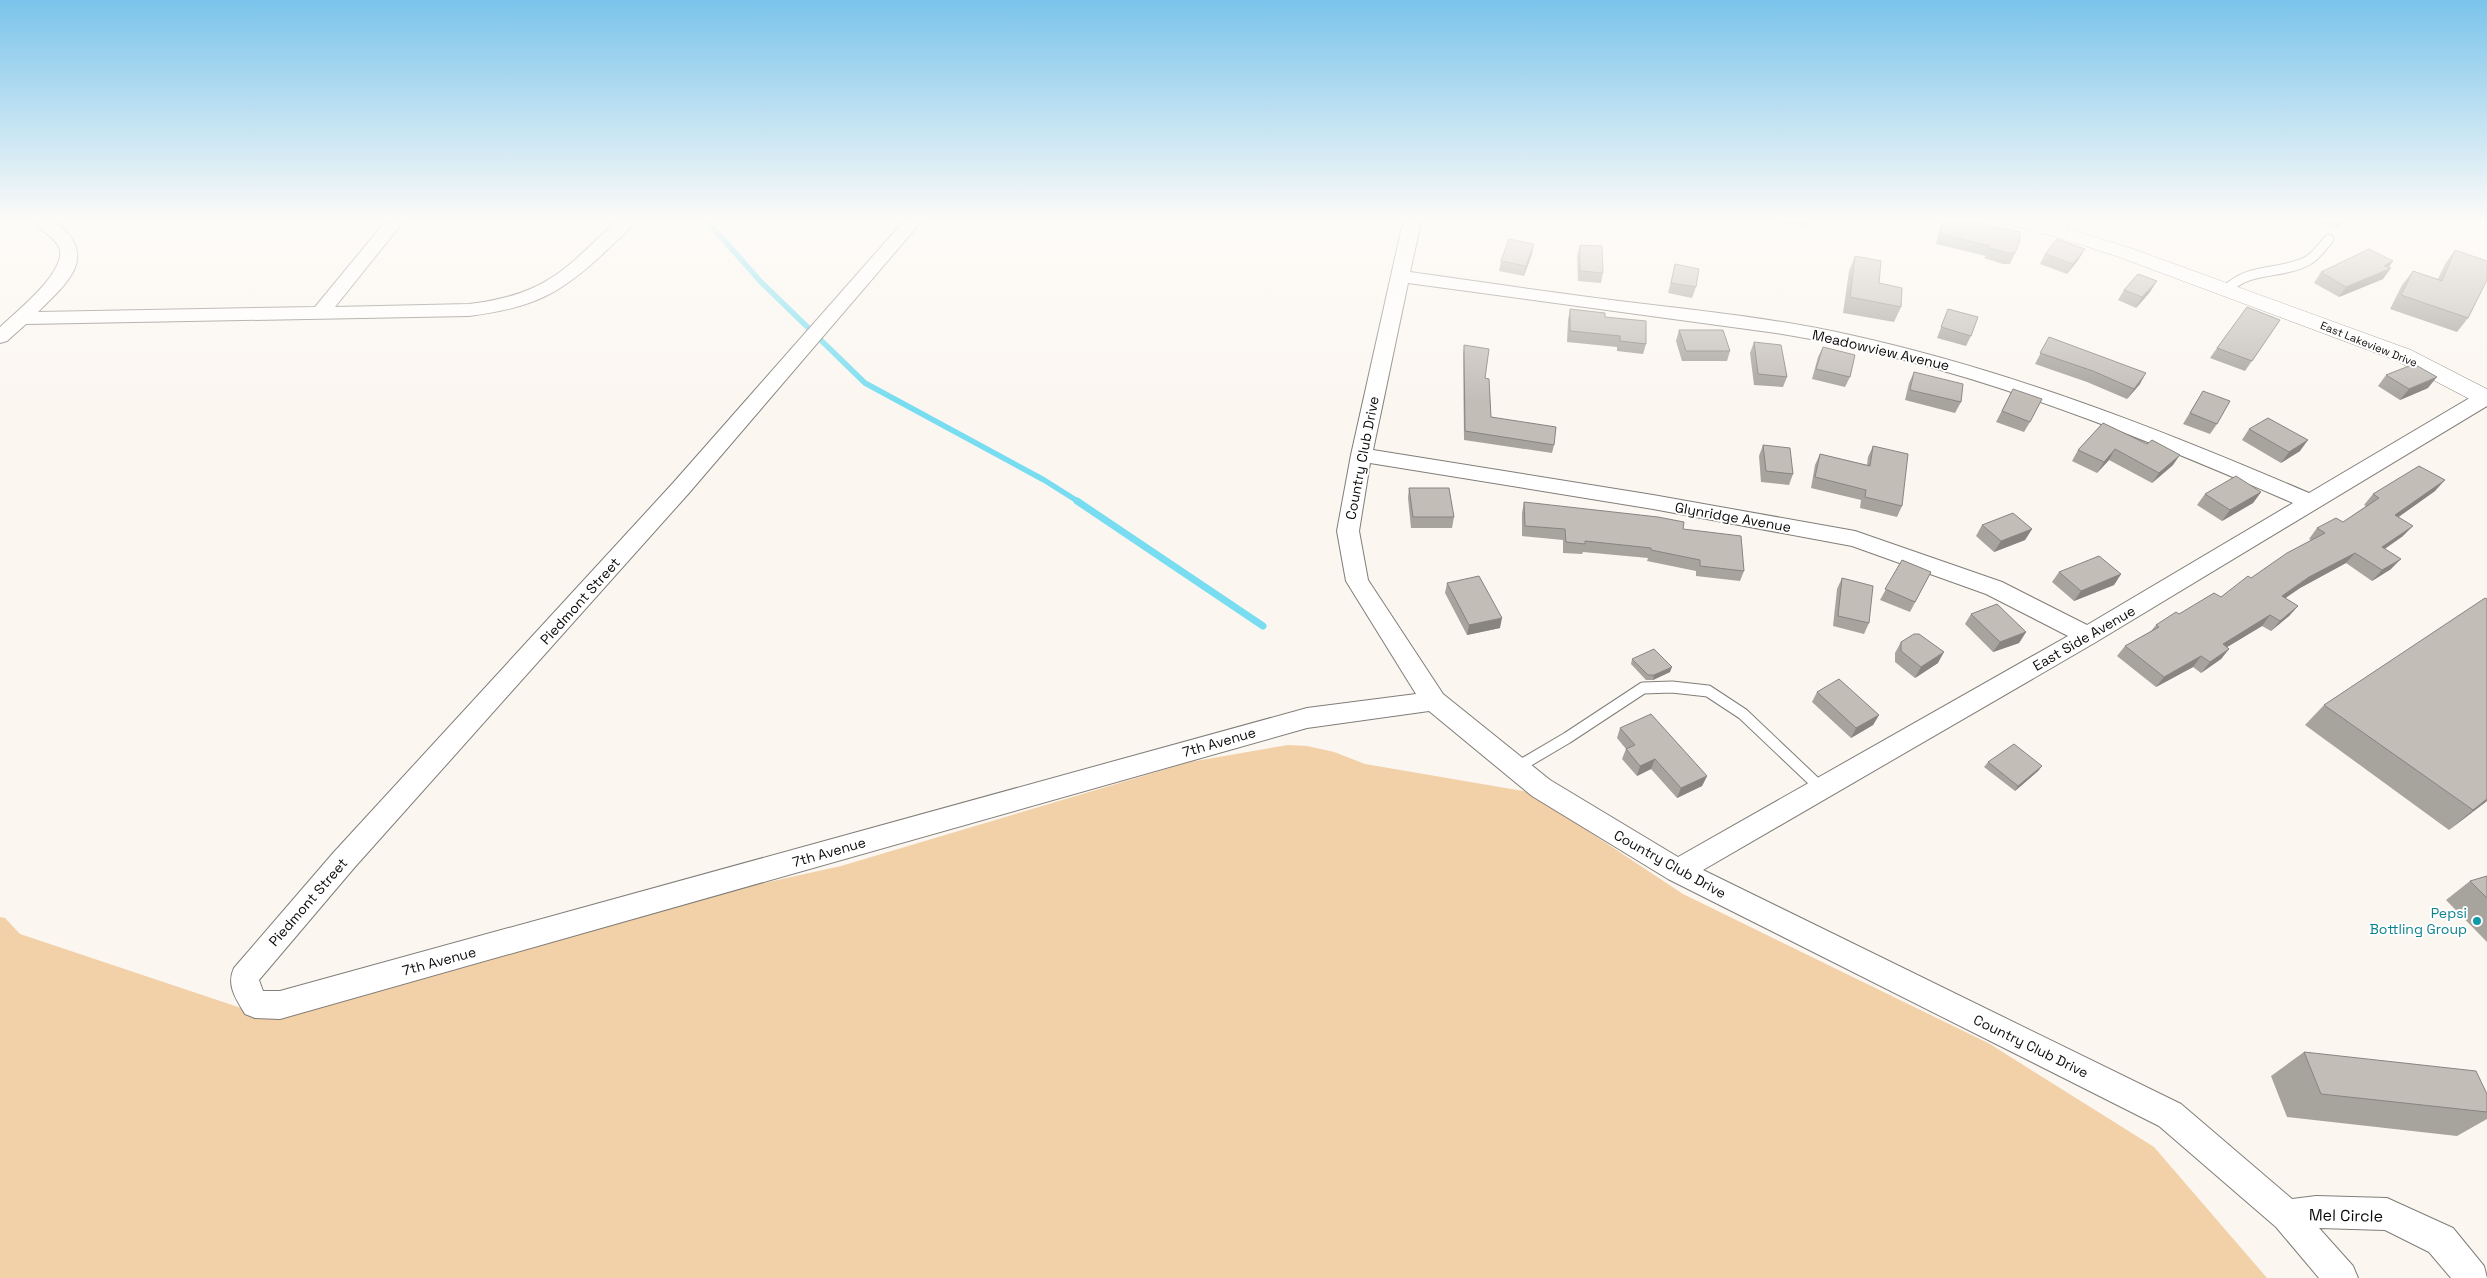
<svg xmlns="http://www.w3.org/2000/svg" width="2487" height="1278" viewBox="0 0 2487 1278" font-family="'Space Grotesk',sans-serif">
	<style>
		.green { fill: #f2d0a8 }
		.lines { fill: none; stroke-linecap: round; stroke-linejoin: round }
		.stream-far1 { stroke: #78ddf0; stroke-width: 5.5 }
		.stream { stroke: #78ddf0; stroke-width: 7 }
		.service-far1-casing { stroke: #817d78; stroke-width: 11 }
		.service-casing { stroke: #817d78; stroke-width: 13 }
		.minor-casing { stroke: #817d78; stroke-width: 2 }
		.tertiary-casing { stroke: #817d78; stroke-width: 1 }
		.service-far1 { stroke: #fff; stroke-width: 9 }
		.service { stroke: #fff; stroke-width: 11 }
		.minor { fill: #fff; fill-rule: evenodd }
		.tertiary { fill: #fff; fill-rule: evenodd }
		.wall { fill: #a7a39d }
		.shaded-wall { fill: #888480 }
		.building { fill: #c2bdb7; stroke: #888480 }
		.culture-dot { fill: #0f9aa8; stroke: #fff; stroke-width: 2 }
		.labels { text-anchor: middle; stroke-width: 4; stroke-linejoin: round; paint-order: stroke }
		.far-street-label { font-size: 11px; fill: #0d0b09; stroke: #fff }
		.street-label { font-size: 14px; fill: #0d0b09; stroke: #fff }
		.culture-label { font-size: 14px; fill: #0d838f; stroke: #fff; text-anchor: end }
		.near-street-label { font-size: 16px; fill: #0d0b09; stroke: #fff }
	</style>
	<rect width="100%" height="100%" fill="#fbf6f0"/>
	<polygon class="green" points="1288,745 1307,746 1334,752 1365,764 1529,792 1683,894 1990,1044 2154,1147 2267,1278 0,1278 0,917 5,918 20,934 265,1016 568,938 647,909 841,866 1190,762"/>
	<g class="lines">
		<polyline class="stream-far1" points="708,222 761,282 865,383 1044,480 1079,502"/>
		<polyline class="stream" points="1077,501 1263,626"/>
		<g class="service-far1-casing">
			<path id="service-far1" d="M2226,290C2250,267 2275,275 2303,263C2315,258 2321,248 2329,239"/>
		</g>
		<g class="service-casing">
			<polyline id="service" points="1516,768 1567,738 1643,688 1672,687 1708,691 1743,714 1822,789"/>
		</g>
		<g class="minor-casing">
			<g id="minor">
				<path d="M35,222H55C100,256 68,282 38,312L315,307L385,222H403L335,307L469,304C544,295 563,272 615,222H634C627,233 616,241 607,250C561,294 533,308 469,316L26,324L7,341L0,343V327C16,312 69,270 59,247C54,236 41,232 35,222Z"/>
				<path d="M903,222H921L689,493L354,868L259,980L263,991H280L1307,708L1416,694L1346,581L1337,531L1351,455L1403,222H1421L1410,272C1480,282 1549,292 1619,301C1696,310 1774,318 1850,335C2009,370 2160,429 2309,493L2478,393L2487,392V406L2096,642L1703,870L2181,1104L2292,1199L2316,1196L2387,1198L2453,1228L2484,1266L2487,1278H2451L2429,1252L2385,1230L2319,1228L2353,1266L2358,1278H2319L2276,1227L2159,1126L1668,879L1532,796L1429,711L1307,728L280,1019L255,1018L245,1014C236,999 226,985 234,968L334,852L673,483ZM1408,283L1776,333C1956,362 2126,430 2293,503L2087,625L2002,582L1855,531L1653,495L1373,450ZM1370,463L1653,509L1852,546L1986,594L2068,636L1678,857L1550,780L1443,694L1368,580L1359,531Z"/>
				<polygon points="2048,222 2066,222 2070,232 2067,236 2055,236"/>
			</g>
		</g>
		<g class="tertiary-casing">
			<polygon id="tertiary" points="2010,222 2047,222 2133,249 2411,350 2487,389 2487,406 2479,404 2395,360 2119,257 2054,236 2013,226"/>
		</g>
		<use href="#service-far1" class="service-far1"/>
		<use href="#service" class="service"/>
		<use href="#minor" class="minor"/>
		<use href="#tertiary" class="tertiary"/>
	</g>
	<g class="wall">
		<polygon points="1776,222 1808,222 1806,226"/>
		<polygon points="1942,222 1972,222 2015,253 2010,264 2003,264 1984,258 1986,256 1936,244"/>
		<polygon points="2316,222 2341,222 2338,228"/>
		<polygon points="1580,245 1603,273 1601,283 1578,281 1577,255"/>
		<polygon points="2455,250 2468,318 2457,332 2390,309 2402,285 2413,271 2438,279 2445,264"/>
		<polygon points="1532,254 1524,276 1499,271 1501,261"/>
		<polygon points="2045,254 2079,259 2067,274 2040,264"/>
		<polygon points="1855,256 1901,307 1894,322 1843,313 1849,271"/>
		<polygon points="1675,264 1696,287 1692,298 1668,293"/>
		<polygon points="2388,267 2383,279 2339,297 2314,283 2321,272"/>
		<polygon points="2124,290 2150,292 2136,308 2118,300"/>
		<polygon points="1570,309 1605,317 1646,344 1643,354 1617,351 1617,347 1567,342 1568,320"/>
		<polygon points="1948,309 1971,336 1966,346 1937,338"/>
		<polygon points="2280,320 2245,371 2210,358 2217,348"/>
		<polygon points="1679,330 1730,351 1727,361 1682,361 1676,341"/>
		<polygon points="2049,337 2140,384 2127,399 2087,382 2035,364"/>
		<polygon points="1754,342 1787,377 1783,387 1754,385 1750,353"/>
		<polygon points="1464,345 1485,378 1491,417 1554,445 1552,453 1464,440 1463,354"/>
		<polygon points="1823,347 1850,377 1845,387 1812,379 1818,357"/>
		<polygon points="1914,372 1961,402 1955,413 1905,400 1909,383"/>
		<polygon points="2386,375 2428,388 2400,400 2378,386"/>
		<polygon points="2013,389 2030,422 2024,432 1996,422"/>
		<polygon points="2203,391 2217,424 2210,434 2183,424"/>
		<polygon points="2103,423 2173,465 2152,483 2109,460 2097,473 2072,461 2078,450"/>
		<polygon points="2249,429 2300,451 2281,463 2242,440"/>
		<polygon points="1763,445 1793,474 1789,485 1761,482 1759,456"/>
		<polygon points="1873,446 1902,506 1897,517 1860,508 1861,500 1811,488 1815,465 1820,454 1867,465 1868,457"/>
		<polygon points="1409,488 1454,517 1452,528 1411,528 1408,498"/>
		<polygon points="2435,491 2398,517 2403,536 2385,549 2391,569 2372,581 2346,563 2300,588 2285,598 2298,606 2289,616 2271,631 2262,626 2227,647 2229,649 2221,659 2201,673 2193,667 2156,687 2117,656 2125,646 2151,631 2156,625 2179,614 2221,597 2311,540 2309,539 2317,528 2343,522 2366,506 2364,505 2373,494"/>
		<polygon points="2261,492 2253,503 2222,521 2197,505 2205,494"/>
		<polygon points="1524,502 1744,571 1740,581 1696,576 1696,571 1647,561 1648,558 1583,552 1582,554 1563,553 1563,540 1522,536 1522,513"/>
		<polygon points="1982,525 2032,529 2025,540 1994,552 1976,536"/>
		<polygon points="1902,560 1931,572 1910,612 1880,600"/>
		<polygon points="2059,572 2121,574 2114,585 2074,601 2052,582"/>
		<polygon points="1842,578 1869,623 1864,634 1833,626 1837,589"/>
		<polygon points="1447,583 1500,628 1467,635 1445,593"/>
		<polygon points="1971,614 2026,632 2019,643 1993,652 1965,624"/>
		<polygon points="1901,642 1938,663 1915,678 1895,662 1895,653"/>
		<polygon points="1632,659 1670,672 1653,680 1646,680 1631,664"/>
		<polygon points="1817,692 1879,715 1873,725 1851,738 1812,702"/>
		<polygon points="2324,705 2487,801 2449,830 2305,725"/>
		<polygon points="1620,728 1707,776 1702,786 1677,798 1651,769 1637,776 1622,759 1626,749 1617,738"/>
		<polygon points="1988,762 2042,766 2038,771 2015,791 1984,767"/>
		<polygon points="2487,876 2487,942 2446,900 2470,881"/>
		<polygon points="2304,1052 2487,1094 2487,1119 2457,1136 2287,1117 2271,1076"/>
	</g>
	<g class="shaded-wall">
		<polygon points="1534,244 1532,254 1524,276 1526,266"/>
		<polygon points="2085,249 2079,259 2067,274 2073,264"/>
		<polygon points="2393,261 2387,270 2391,268 2383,279 2339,297 2346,287"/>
		<polygon points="2157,281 2150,292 2136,308 2142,297"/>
		<polygon points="2146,373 2140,384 2127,399 2134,389"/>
		<polygon points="2437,377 2428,388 2400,400 2409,389"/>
		<polygon points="2308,440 2300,451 2281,463 2289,452"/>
		<polygon points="2115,449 2109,460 2097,473 2104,462"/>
		<polygon points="2180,455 2173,465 2152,483 2159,473"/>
		<polygon points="2445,480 2435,491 2386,526 2395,515"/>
		<polygon points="2261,492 2253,503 2222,521 2230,510"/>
		<polygon points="2413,526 2403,536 2372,557 2382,547"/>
		<polygon points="2032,529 2025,540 1994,552 2001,541"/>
		<polygon points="2355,553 2346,563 2300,588 2273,607 2282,596 2309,577"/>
		<polygon points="2401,559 2391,569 2372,581 2382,570"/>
		<polygon points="2121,574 2114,585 2074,601 2081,591"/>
		<polygon points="2298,606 2289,616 2271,631 2280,621"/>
		<polygon points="2270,615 2262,626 2214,655 2223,644"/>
		<polygon points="1502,618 1500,628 1467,635 1469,625"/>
		<polygon points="2026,632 2019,643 1993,652 2000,642"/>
		<polygon points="2229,649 2221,659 2201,673 2210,662"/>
		<polygon points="1944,652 1938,663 1915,678 1921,667"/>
		<polygon points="2201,656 2193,667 2156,687 2164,677"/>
		<polygon points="1672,667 1670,672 1653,680 1654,675"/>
		<polygon points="1879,715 1873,725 1851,738 1856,728"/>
		<polygon points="1655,759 1651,769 1637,776 1640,766"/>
		<polygon points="2042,766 2038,771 2015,791 2018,786"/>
		<polygon points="1707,776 1702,786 1677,798 1681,788"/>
		<polygon points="2487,799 2487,801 2449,830 2473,810"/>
	</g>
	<g class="building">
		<polygon points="1943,222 1972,222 2020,232 2020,240 2015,253 2008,253 1989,248 1990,246 1940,234"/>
		<polygon points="1509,239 1534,244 1526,266 1501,261"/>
		<polygon points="2057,239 2085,249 2073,264 2045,254"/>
		<polygon points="1580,245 1602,246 1603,273 1580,271"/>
		<polygon points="2369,249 2393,261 2384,266 2391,268 2346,287 2321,272"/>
		<polygon points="2455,250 2487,261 2487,280 2468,318 2401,295 2413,271 2442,281"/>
		<polygon points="1855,256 1881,261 1879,283 1902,288 1901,307 1850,297"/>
		<polygon points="1675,264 1699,269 1696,287 1671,283"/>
		<polygon points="2138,274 2157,281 2142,297 2124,290"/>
		<polygon points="2247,307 2280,320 2252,361 2217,348"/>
		<polygon points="1570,309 1605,313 1605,317 1646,321 1646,344 1620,341 1620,336 1570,331"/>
		<polygon points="1948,309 1978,317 1971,336 1941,327"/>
		<polygon points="1679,330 1723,330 1730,351 1686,351"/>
		<polygon points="2049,337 2146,373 2134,389 2093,371 2040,353"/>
		<polygon points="1754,342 1781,345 1787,377 1758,374"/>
		<polygon points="1464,345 1489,349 1485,378 1489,379 1491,417 1556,427 1554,445 1465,431"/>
		<polygon points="1823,347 1855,355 1850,377 1816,369"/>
		<polygon points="2414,364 2437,377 2409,389 2386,375"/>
		<polygon points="1914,372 1963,384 1961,402 1910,390"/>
		<polygon points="2013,389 2042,399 2030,422 2002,411"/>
		<polygon points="2203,391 2230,401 2217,424 2190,413"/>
		<polygon points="2268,418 2308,440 2289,452 2249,429"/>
		<polygon points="2103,423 2147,444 2152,440 2180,455 2159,473 2115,449 2104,462 2078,450"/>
		<polygon points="1763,445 1790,448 1793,474 1766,471"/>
		<polygon points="1873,446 1908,454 1902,506 1865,497 1866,490 1815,477 1820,454 1870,466"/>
		<polygon points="2419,466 2445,480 2395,515 2413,526 2382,547 2401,559 2382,570 2355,553 2309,577 2282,596 2298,606 2280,621 2270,615 2223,644 2229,649 2210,662 2201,656 2164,677 2125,646 2159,627 2156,625 2176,612 2179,614 2214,593 2221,597 2248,576 2251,578 2287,553 2325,533 2317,528 2336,518 2343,522 2379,498 2373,494"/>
		<polygon points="2236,476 2261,492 2230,510 2205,494"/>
		<polygon points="1409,488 1449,488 1454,517 1413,517"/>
		<polygon points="1524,502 1658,517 1684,522 1683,529 1741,536 1744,571 1700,566 1700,560 1651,550 1651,548 1585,541 1585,544 1566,542 1565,529 1525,526"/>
		<polygon points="2013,513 2032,529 2001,541 1982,525"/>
		<polygon points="2099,556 2121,574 2081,591 2059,572"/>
		<polygon points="1902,560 1931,572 1915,602 1885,589"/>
		<polygon points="1479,576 1502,618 1469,625 1447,583"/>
		<polygon points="1842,578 1873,586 1869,623 1838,616"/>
		<polygon points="2485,598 2487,599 2487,799 2473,810 2324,705"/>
		<polygon points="1997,604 2026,632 2000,642 1971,614"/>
		<polygon points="1914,634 1919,634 1944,652 1921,667 1901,651 1901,642"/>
		<polygon points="1654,649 1672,667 1654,675 1648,675 1632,659"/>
		<polygon points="1839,679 1879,715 1856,728 1817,692"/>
		<polygon points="1651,714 1707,776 1681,788 1655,759 1640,766 1626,749 1635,745 1620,728"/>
		<polygon points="2014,744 2042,766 2018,786 1988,762"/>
		<polygon points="2487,876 2487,898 2470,881"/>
		<polygon points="2304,1052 2476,1071 2487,1094 2487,1112 2321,1094"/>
	</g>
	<linearGradient id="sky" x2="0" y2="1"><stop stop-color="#7bc4eb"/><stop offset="0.55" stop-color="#fdfbf8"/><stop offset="1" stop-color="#fdfbf8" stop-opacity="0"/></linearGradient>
	<rect width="2487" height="401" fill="url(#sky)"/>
	<circle class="culture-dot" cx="2477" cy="921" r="5"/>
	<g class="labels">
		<g class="far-street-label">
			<text transform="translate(2369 344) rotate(22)" y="4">East Lakeview Drive</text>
		</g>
		<g class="street-label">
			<text transform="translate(1881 350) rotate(13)" y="5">Meadowview Avenue</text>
			<text transform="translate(1362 458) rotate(-79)" y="5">Country Club Drive</text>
			<text transform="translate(1733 517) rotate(10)" y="5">Glynridge Avenue</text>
			<text transform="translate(580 601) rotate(-48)" y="5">Piedmont Street</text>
			<text transform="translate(2084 638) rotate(-30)" y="5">East Side Avenue</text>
			<text transform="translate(1219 742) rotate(-16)" y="5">7th Avenue</text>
			<text transform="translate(829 852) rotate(-16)" y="5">7th Avenue</text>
			<text transform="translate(1670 864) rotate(29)" y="5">Country Club Drive</text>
			<text transform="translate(308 902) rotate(-49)" y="5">Piedmont Street</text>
			<text transform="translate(439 961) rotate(-15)" y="5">7th Avenue</text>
			<text transform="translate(2031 1046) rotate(26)" y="5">Country Club Drive</text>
		</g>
		<g class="culture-label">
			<text x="2467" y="918">Pepsi<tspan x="2467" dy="16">Bottling Group</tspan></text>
		</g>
		<g class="near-street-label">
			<text transform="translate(2346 1215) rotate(1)" y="6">Mel Circle</text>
		</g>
	</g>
</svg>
